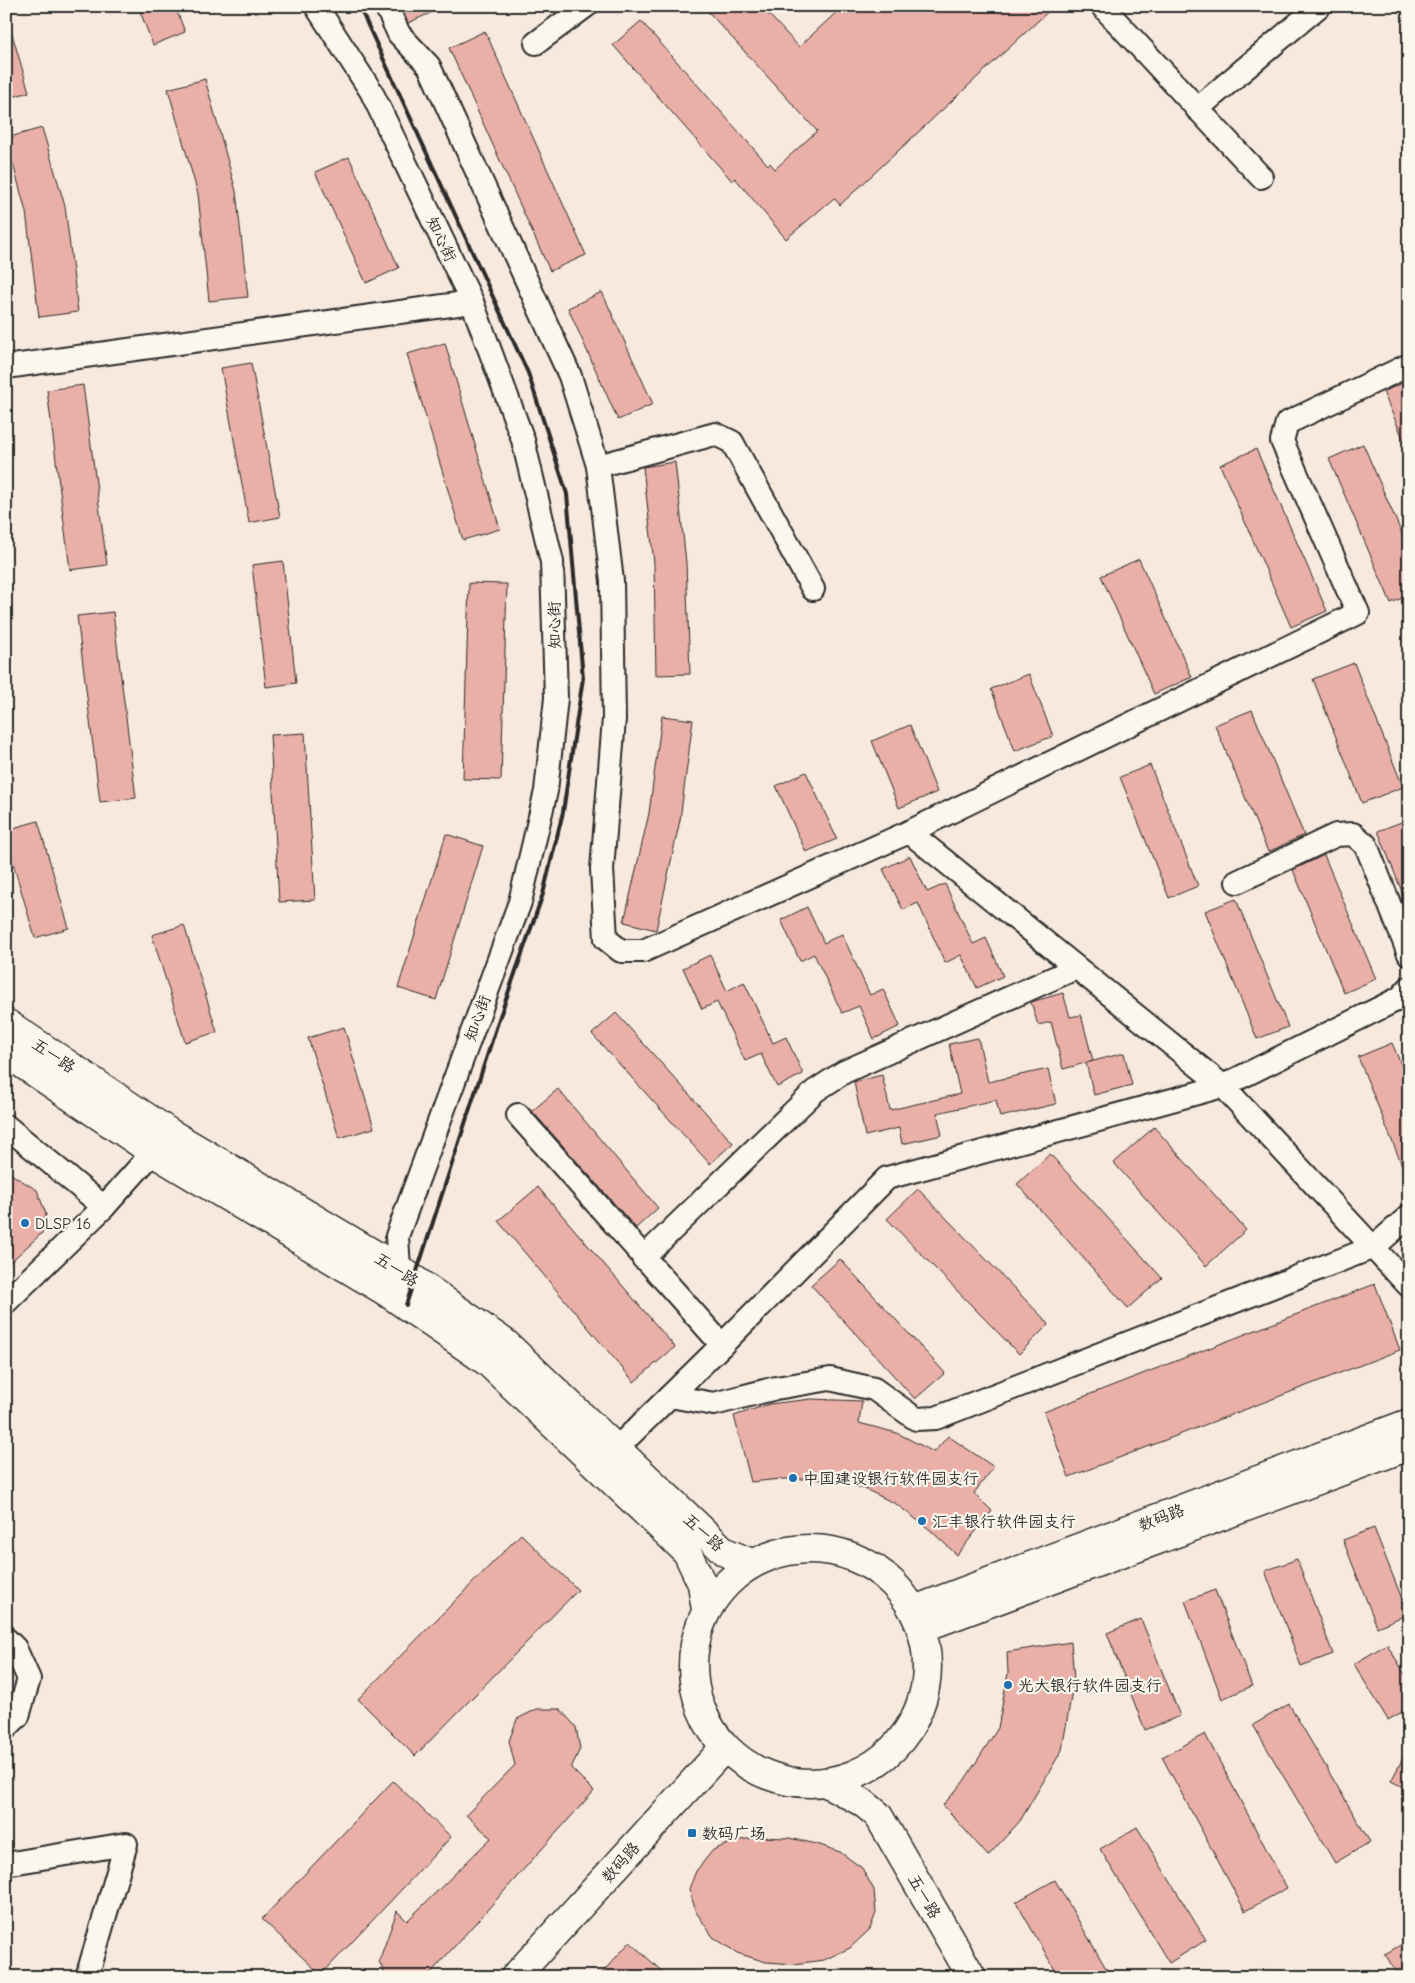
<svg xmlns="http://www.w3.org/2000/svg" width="1415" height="1983" viewBox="0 0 1415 1983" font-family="'Comic Neue','LXGW WenKai TC',sans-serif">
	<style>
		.built { fill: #f4d8ce }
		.building { fill: #eaafa7; stroke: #2b2b2b }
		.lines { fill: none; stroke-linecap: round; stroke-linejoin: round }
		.minor-casing { stroke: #2b2b2b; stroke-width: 26 }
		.major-casing { stroke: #2b2b2b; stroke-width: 31 }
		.minor { stroke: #fbf7ec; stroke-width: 22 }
		.major { stroke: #fbf7ec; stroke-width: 28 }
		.rail { stroke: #2b2b2b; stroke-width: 4 }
		.poi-dot { fill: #1f6fb2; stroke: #fbf7ec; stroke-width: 2 }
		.labels { text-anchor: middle; stroke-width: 4.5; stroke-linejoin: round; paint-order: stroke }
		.street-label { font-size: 16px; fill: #2b2b2b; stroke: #fbf7ec }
		.poi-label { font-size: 16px; fill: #2b2b2b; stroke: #fbf7ec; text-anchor: start }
	</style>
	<rect width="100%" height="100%" fill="#f8e9de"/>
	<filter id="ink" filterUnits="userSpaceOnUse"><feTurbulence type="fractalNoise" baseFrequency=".02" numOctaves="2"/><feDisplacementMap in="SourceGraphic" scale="10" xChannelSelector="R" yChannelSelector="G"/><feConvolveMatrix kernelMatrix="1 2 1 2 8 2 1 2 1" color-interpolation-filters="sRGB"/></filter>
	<g filter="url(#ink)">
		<polygon class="built" points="1409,1485 1409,1509 1399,1489"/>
		<g class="building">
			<polygon points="138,6 175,6 185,32 153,45"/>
			<polygon points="401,6 446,6 408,23"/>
			<polygon points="703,6 761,6 799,47 843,6 1054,6 840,205 834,198 786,239 735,178 732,181 613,45 641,21 768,165 770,163 775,169 817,131"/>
			<polygon points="10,27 29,92 6,99 6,28"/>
			<polygon points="485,31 586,255 550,271 449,48"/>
			<polygon points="205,79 236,191 248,297 209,301 198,194 168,89"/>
			<polygon points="42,128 65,206 78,312 39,317 26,212 6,138"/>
			<polygon points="349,157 399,268 366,283 315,172"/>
			<polygon points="602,292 653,404 618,420 568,308"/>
			<polygon points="445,343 500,529 463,540 407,354"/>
			<polygon points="251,363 280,517 249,523 221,368"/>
			<polygon points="1409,380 1409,452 1383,392"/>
			<polygon points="83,385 107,565 70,570 47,390"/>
			<polygon points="1363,444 1409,550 1409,595 1391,603 1329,459"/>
			<polygon points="1256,449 1327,611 1291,627 1220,465"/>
			<polygon points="675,462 686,562 690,674 656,675 654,563 643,467"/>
			<polygon points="1139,559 1192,677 1154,694 1101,576"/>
			<polygon points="283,561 296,683 266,687 252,565"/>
			<polygon points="469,583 507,584 501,780 463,779"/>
			<polygon points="113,612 136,798 100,802 77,616"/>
			<polygon points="1354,663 1403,787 1362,803 1313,679"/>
			<polygon points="1029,674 1053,736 1015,751 991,689"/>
			<polygon points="1252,710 1304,835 1268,852 1215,725"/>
			<polygon points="662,716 693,720 680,820 656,930 624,922 649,813"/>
			<polygon points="910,725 937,792 899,808 872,741"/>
			<polygon points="305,733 315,900 279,902 270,735"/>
			<polygon points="1150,765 1198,886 1169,898 1120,777"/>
			<polygon points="806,772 837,839 806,852 776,786"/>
			<polygon points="1409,819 1409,907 1408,907 1378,831"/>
			<polygon points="38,821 69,928 35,938 6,839 6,830"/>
			<polygon points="446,834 483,846 436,1000 398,988"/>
			<polygon points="1324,855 1376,979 1344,993 1293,870"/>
			<polygon points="910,856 927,892 945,884 973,944 986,938 1003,976 977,988 961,955 945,963 918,903 903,910 883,869"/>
			<polygon points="1236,899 1288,1027 1257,1039 1205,911"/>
			<polygon points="807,907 824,943 842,934 870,995 883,989 900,1026 874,1039 859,1006 842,1013 814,954 800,961 781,920"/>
			<polygon points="184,925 217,1032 185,1042 152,935"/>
			<polygon points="710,955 727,991 744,982 773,1043 786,1037 803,1074 777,1087 761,1054 745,1061 717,1002 702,1009 683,968"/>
			<polygon points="1063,993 1070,1017 1081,1015 1093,1061 1063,1069 1051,1022 1038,1025 1031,1002"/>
			<polygon points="616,1013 733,1143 710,1164 592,1034"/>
			<polygon points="344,1027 374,1128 339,1138 308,1038"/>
			<polygon points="978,1038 988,1082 1048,1069 1056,1104 1000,1117 996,1100 937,1113 942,1135 902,1144 899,1128 865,1136 854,1082 882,1075 890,1110 960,1094 949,1044"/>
			<polygon points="1392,1043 1409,1083 1408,1180 1358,1057"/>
			<polygon points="1124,1053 1132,1085 1094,1095 1086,1063"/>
			<polygon points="558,1089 658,1208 636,1228 532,1111"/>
			<polygon points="1154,1127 1246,1230 1206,1266 1114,1163"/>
			<polygon points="1050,1154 1162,1278 1128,1308 1017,1184"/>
			<polygon points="6,1171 37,1190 46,1214 42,1233 6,1266"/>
			<polygon points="538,1187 675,1347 634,1382 498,1221"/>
			<polygon points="918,1189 1049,1324 1019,1354 887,1219"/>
			<polygon points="840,1259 945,1373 915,1399 811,1285"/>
			<polygon points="1375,1284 1400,1350 1069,1477 1044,1412"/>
			<polygon points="811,1399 862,1401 859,1423 897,1433 934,1452 948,1436 994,1467 974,1493 992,1511 957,1555 929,1529 896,1504 867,1490 844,1483 815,1479 781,1479 751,1482 734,1416 769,1404"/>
			<polygon points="1374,1528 1408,1614 1377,1627 1343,1540"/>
			<polygon points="521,1534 578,1590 415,1756 358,1699"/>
			<polygon points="1297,1559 1333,1654 1301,1666 1265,1571"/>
			<polygon points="1215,1590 1252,1686 1222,1699 1185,1601"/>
			<polygon points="1141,1619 1180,1716 1145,1730 1107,1633"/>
			<polygon points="1071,1642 1074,1679 1062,1750 1020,1821 988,1856 943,1805 964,1781 998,1728 1008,1673 1007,1652"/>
			<polygon points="1387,1644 1409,1681 1409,1708 1388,1720 1354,1664"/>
			<polygon points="1289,1704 1370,1842 1335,1863 1253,1725"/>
			<polygon points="537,1709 560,1709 576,1727 580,1749 571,1768 594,1791 427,1977 386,1977 379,1961 397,1911 407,1921 491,1838 466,1815 515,1765 509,1741 517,1719"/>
			<polygon points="1205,1734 1287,1888 1245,1911 1162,1757"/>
			<polygon points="1409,1747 1409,1790 1391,1781"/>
			<polygon points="393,1781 451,1837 321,1975 262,1919"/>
			<polygon points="1137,1827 1206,1940 1169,1963 1100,1849"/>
			<polygon points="757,1837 789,1838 817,1844 840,1852 862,1868 874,1890 876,1913 870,1929 850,1948 824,1960 794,1964 766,1962 737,1953 713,1937 696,1912 689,1889 696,1871 713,1850 735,1841"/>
			<polygon points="1055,1880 1111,1977 1059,1977 1016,1902"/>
			<polygon points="1409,1940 1409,1977 1399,1977 1385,1954"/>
			<polygon points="630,1942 668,1977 598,1977"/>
		</g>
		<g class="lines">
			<g class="minor-casing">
				<g id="minor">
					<polyline points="316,6 371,91 472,302 523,440 552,562 556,698 546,791 520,902 397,1236 399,1269"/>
					<polyline points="386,6 399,34 429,66 570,376 598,466 612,581 614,719 602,869 606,939 621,951 643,951 909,832 1358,613 1282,441 1287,423 1409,365"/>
					<polyline points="1102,6 1261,177"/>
					<polyline points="536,43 586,6"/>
					<polyline points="1197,109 1319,6"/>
					<polyline points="6,367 472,302"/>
					<polyline points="598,466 715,434 732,442 813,589"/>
					<polyline points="909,832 1223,1086 1409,1286"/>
					<polyline points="1237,882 1336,835 1353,834 1366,845 1409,954"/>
					<polyline points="518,1115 722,1345"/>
					<polyline points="6,1126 104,1207"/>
					<polyline points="643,1258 815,1091 844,1072 1076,968"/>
					<polyline points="6,1302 104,1207 164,1140"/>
					<polyline points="670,1396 714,1404 776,1388 830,1379 874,1389 916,1419 936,1418 1374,1247 1409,1216"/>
					<polyline points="616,1449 722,1345 887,1178 1223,1086 1400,998 1409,988"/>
					<polyline points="6,1639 15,1648 29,1679 18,1716 6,1728"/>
					<polyline points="6,1864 126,1844 87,1977"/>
				</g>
			</g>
			<g class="major-casing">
				<g id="major">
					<polyline points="6,1023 170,1133 399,1269 505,1343 725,1552 751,1563"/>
					<polyline points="6,1053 156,1154 385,1291 489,1363 687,1552 702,1584 706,1610"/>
					<circle cx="810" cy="1666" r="117"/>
					<polyline points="914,1610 1409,1423"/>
					<polyline points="922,1628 1409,1446"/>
					<polyline points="825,1782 862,1802 878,1815 972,1977"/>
					<polyline points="515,1977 725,1747"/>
				</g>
			</g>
			<use href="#minor" class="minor"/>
			<use href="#major" class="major"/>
			<polyline class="rail" points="359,6 528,373 567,494 583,678 563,812 543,894 499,1019 406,1305"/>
		</g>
	</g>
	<g class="poi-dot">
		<circle cx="25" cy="1223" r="5"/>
		<circle cx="793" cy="1478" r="5"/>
		<circle cx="922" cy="1521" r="5"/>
		<circle cx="1008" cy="1685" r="5"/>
		<rect x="687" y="1828" width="10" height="10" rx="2.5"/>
	</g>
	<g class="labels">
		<g class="street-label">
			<text transform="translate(442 239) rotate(64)" y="6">知心街</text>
			<text transform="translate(554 625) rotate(-91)" y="6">知心街</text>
			<text transform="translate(477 1018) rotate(-70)" y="6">知心街</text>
			<text transform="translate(54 1055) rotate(34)" y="6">五一路</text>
			<text transform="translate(397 1269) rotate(33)" y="6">五一路</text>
			<text transform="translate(1161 1517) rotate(-21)" y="6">数码路</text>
			<text transform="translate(704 1532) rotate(42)" y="6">五一路</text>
			<text transform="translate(620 1862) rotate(-48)" y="6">数码路</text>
			<text transform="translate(925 1896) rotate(60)" y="6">五一路</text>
		</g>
		<g class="poi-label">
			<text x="35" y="1229">DLSP 16</text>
			<text x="803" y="1484">中国建设银行软件园支行</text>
			<text x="932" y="1527">汇丰银行软件园支行</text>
			<text x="1018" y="1691">光大银行软件园支行</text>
			<text x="702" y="1839">数码广场</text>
		</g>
	</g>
	<rect width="1415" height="1983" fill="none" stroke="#fbf7ec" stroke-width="25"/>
	<rect x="12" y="12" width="1390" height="1958" fill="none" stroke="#2b2b2b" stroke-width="2" filter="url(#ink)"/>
</svg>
